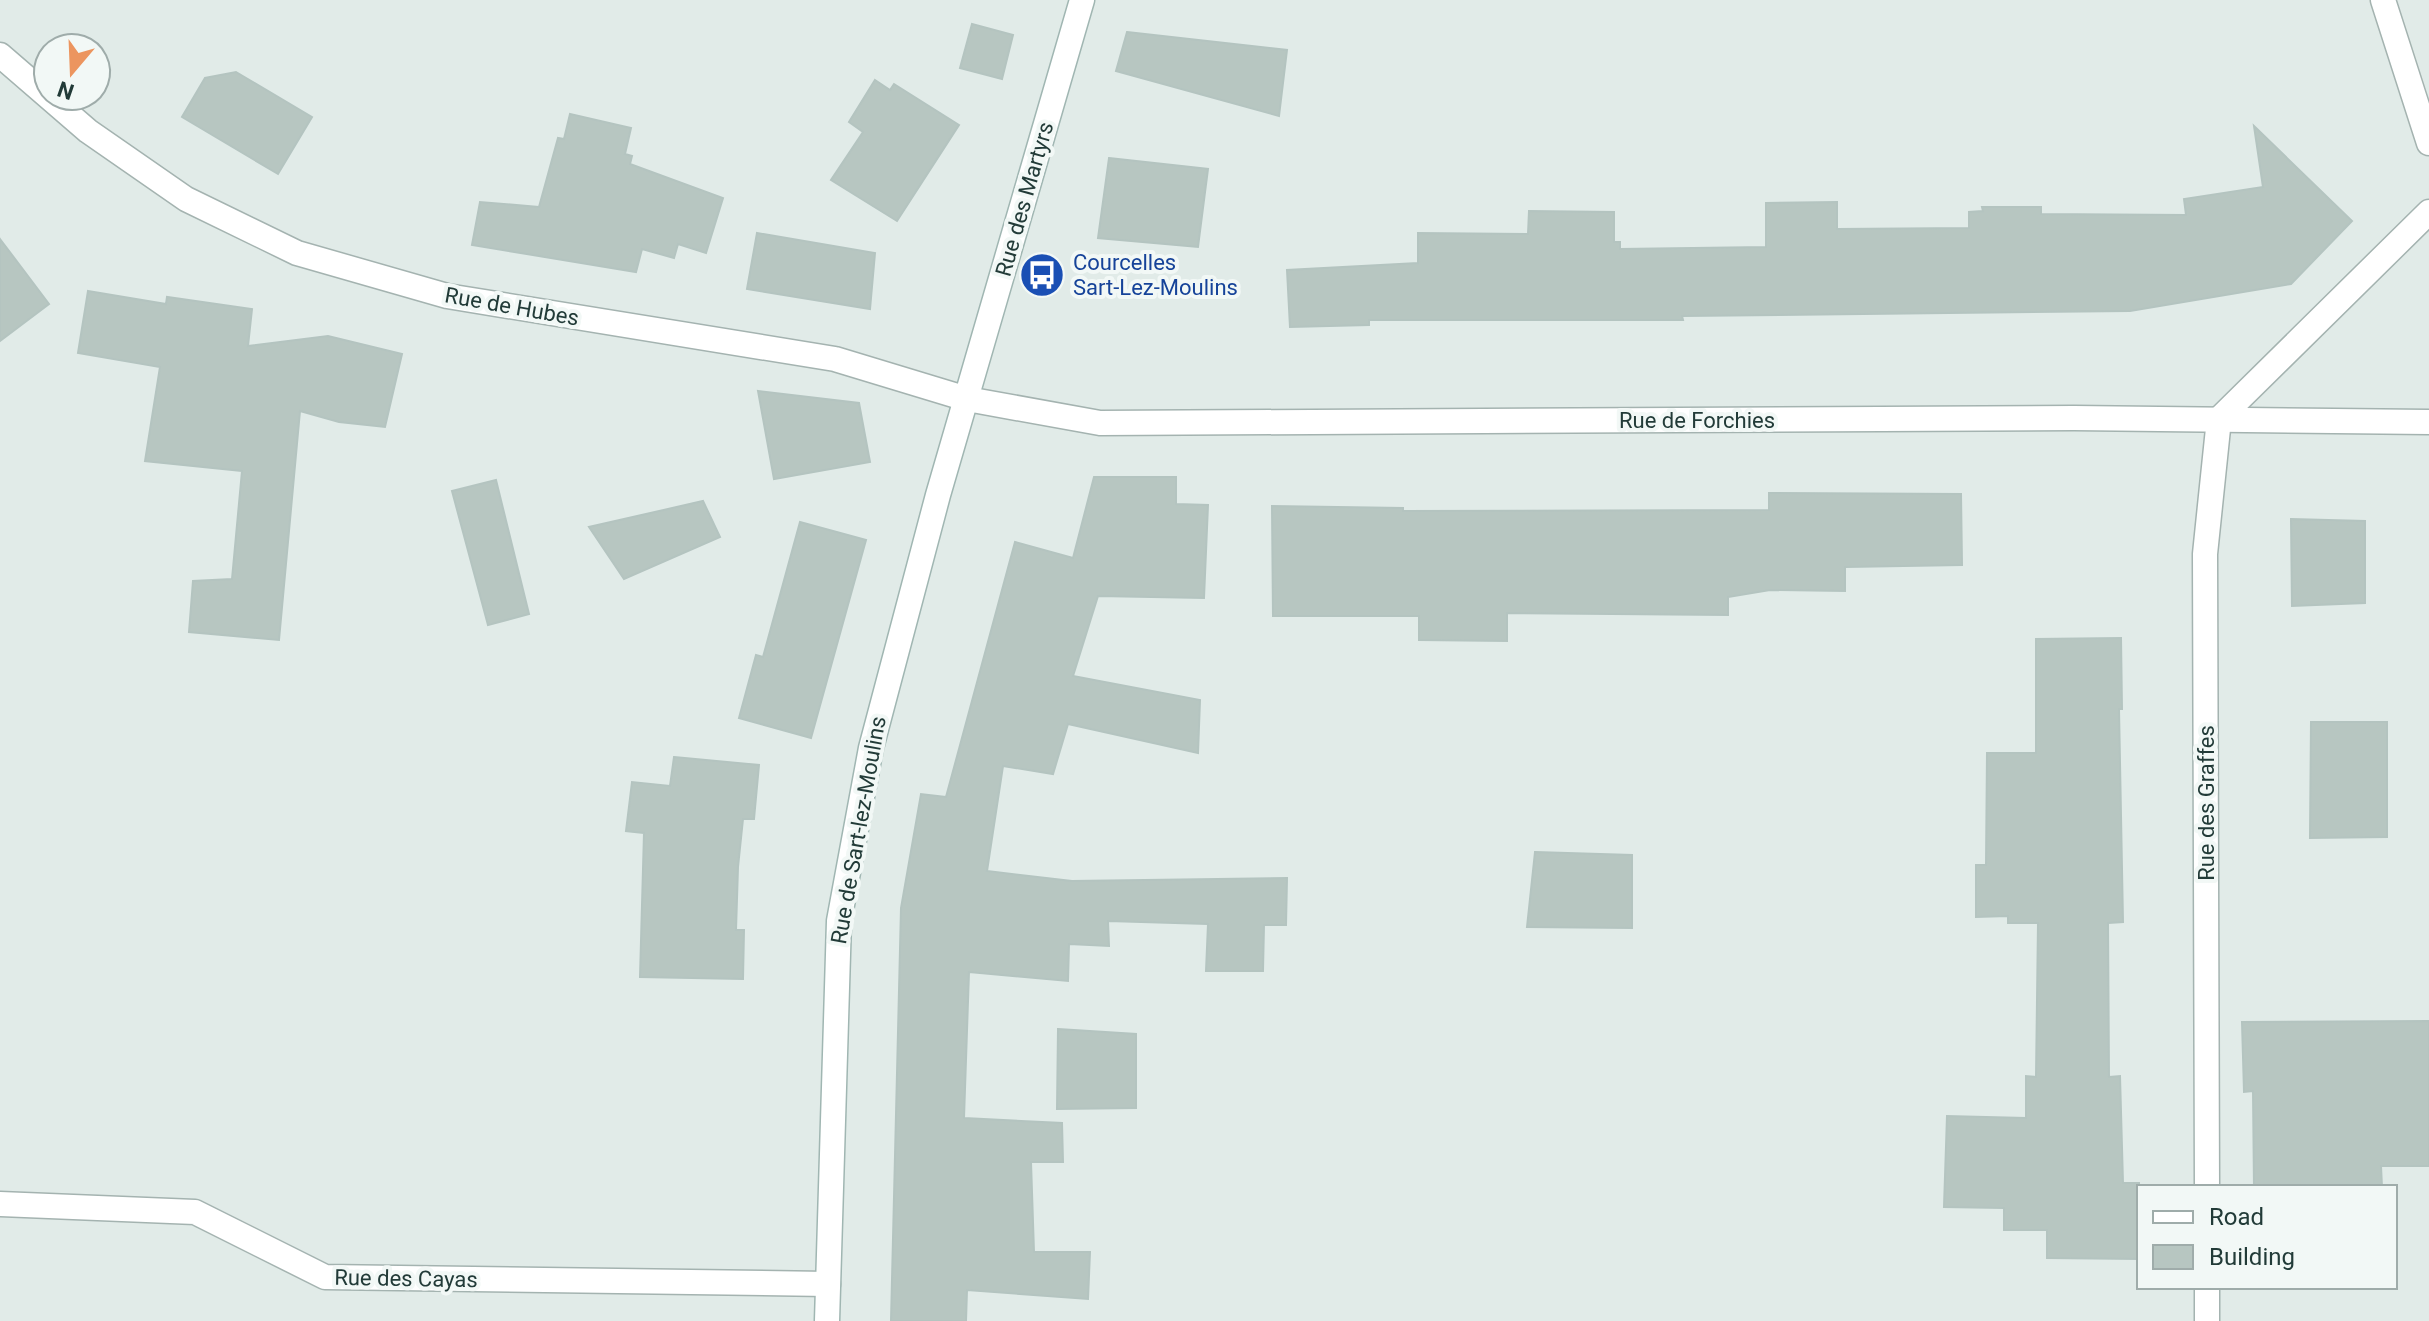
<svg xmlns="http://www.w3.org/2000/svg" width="2429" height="1321" viewBox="0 0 2429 1321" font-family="Roboto,sans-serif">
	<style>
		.building { fill: #b7c6c1; stroke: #b4c4c0; stroke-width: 2 }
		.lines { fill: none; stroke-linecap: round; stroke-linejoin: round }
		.minor-casing { stroke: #a4b3b0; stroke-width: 27 }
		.secondary-casing { stroke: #a0b6b2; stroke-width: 27 }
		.minor { stroke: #fff; stroke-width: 24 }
		.secondary { stroke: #fff; stroke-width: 24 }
		.labels { text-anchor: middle; stroke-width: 8; stroke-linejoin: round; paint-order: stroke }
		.street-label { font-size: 22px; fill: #223b38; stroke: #f2f8f6 }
		.transit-label { font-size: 22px; fill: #164399; stroke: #f2f8f6; text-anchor: start }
	</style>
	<rect width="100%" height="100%" fill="#e1ebe8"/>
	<g class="building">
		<polygon points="972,24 1013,35 1002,79 960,68"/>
		<polygon points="1127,32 1287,50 1279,116 1116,71"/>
		<polygon points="236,72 312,117 278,174 182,117 205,78"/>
		<polygon points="875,80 890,90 894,84 959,125 897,221 831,180 863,132 849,122"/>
		<polygon points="570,114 631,128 625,154 632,156 630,164 723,198 706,253 678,244 674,258 642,249 636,272 472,245 480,202 539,207 558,138 564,139"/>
		<polygon points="2254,126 2352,221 2291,284 2130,311 1682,316 1683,320 1369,320 1369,325 1290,327 1287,270 1418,263 1418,233 1528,234 1529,211 1614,212 1614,242 1620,242 1620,249 1766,247 1766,203 1837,202 1837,229 1969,228 1969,212 1983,211 1982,207 2041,207 2041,214 2186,215 2184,199 2263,187"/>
		<polygon points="1109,158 1208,169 1198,247 1098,238"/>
		<polygon points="757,233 875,253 870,309 747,289"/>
		<polygon points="0,239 49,304 0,341"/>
		<polygon points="88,291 166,304 167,297 252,309 248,346 328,336 402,354 385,427 339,422 300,411 279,640 189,632 193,581 232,579 242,471 145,461 160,367 78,353"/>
		<polygon points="758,391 859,403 870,462 774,479"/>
		<polygon points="1094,477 1176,477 1176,504 1208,505 1204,598 1098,596 1073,676 1200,700 1198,753 1068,724 1053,774 1003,766 987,871 1072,881 1287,878 1286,925 1264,925 1263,971 1206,971 1208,924 1108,921 1109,946 1069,944 1068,981 969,972 964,1118 1062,1123 1063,1162 1031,1162 1034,1252 1090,1252 1088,1299 967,1290 966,1321 891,1321 901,908 921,794 946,797 1015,542 1073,558"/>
		<polygon points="496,480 529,614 488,625 452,491"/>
		<polygon points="1769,493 1961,494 1962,565 1845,567 1845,591 1770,590 1728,597 1728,615 1507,613 1507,641 1419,640 1419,616 1273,616 1272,506 1403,508 1403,511 1769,510"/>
		<polygon points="703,501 720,537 624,579 589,527"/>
		<polygon points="2291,519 2365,521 2365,603 2292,606"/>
		<polygon points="800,522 866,540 811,738 739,718 756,655 763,657"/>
		<polygon points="2121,638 2122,709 2119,709 2123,922 2108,923 2109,1077 2120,1076 2123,1183 2139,1183 2139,1259 2047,1258 2047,1230 2004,1230 2004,1208 1944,1207 1947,1116 2026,1118 2026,1076 2036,1077 2038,923 2008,923 2008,916 1976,917 1976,865 1986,865 1987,753 2036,753 2036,639"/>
		<polygon points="2311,722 2387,722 2387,837 2310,838"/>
		<polygon points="674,757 759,765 754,819 743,819 738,867 736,930 744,930 743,979 640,977 644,833 626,831 632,782 670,786"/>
		<polygon points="1535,852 1632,855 1632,928 1527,927"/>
		<polygon points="2429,1021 2429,1166 2381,1166 2382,1187 2254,1187 2253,1091 2244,1092 2242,1022"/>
		<polygon points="1058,1029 1136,1034 1136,1108 1057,1109"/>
	</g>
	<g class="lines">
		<g class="minor-casing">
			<g id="minor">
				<polyline points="2383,0 2429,143"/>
				<polyline points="0,55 88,131 186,199 297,253 447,296 835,359 967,399 1100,423 2074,418 2429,422"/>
				<polyline points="2219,419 2429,212"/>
				<polyline points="2207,1187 2205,554 2219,419"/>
				<polyline points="0,1204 195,1212 325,1277 828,1284"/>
				<polyline points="2207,1287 2207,1321"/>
			</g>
		</g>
		<g class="secondary-casing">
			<polyline id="secondary" points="827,1321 839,921 871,748 938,495 1082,0"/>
		</g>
		<use href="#minor" class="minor"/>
		<use href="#secondary" class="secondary"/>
	</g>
	<defs>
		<g id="bus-disc" transform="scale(2.3)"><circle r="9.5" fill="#1a4fb4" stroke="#f2f8f6"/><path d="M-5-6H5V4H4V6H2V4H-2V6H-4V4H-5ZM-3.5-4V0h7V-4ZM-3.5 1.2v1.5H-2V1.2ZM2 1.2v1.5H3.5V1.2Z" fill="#fff"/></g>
	</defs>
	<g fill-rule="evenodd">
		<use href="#bus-disc" x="1042" y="275"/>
	</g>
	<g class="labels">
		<g class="street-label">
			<text transform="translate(1024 199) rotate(-74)" y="8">Rue des Martyrs</text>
			<text transform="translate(512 306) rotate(10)" y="8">Rue de Hubes</text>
			<text x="1697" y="428">Rue de Forchies</text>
			<text transform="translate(2206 803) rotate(-90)" y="8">Rue des Graffes</text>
			<text transform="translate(858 830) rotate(-80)" y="8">Rue de Sart-lez-Moulins</text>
			<text transform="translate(406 1278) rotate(1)" y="8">Rue des Cayas</text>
		</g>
		<g class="transit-label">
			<text x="1073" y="270">Courcelles<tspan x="1073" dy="25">Sart-Lez-Moulins</tspan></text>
		</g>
	</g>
	<rect x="2137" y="1185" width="260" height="104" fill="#f2f8f6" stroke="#9facaa" stroke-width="2"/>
	<rect x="2153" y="1211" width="40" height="12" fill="#ffffff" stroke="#9facaa" stroke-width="2"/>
	<text x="2209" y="1225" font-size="24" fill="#223b38">Road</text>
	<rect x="2153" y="1245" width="40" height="24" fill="#b7c6c1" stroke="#9facaa" stroke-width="2"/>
	<text x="2209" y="1265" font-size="24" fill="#223b38">Building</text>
	<g transform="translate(72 72) rotate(199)"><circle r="38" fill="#f2f8f6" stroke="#9facaa" stroke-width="2"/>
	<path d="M0-6L14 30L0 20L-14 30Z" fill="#ec955f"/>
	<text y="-12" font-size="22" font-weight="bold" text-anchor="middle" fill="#223b38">N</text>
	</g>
</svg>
